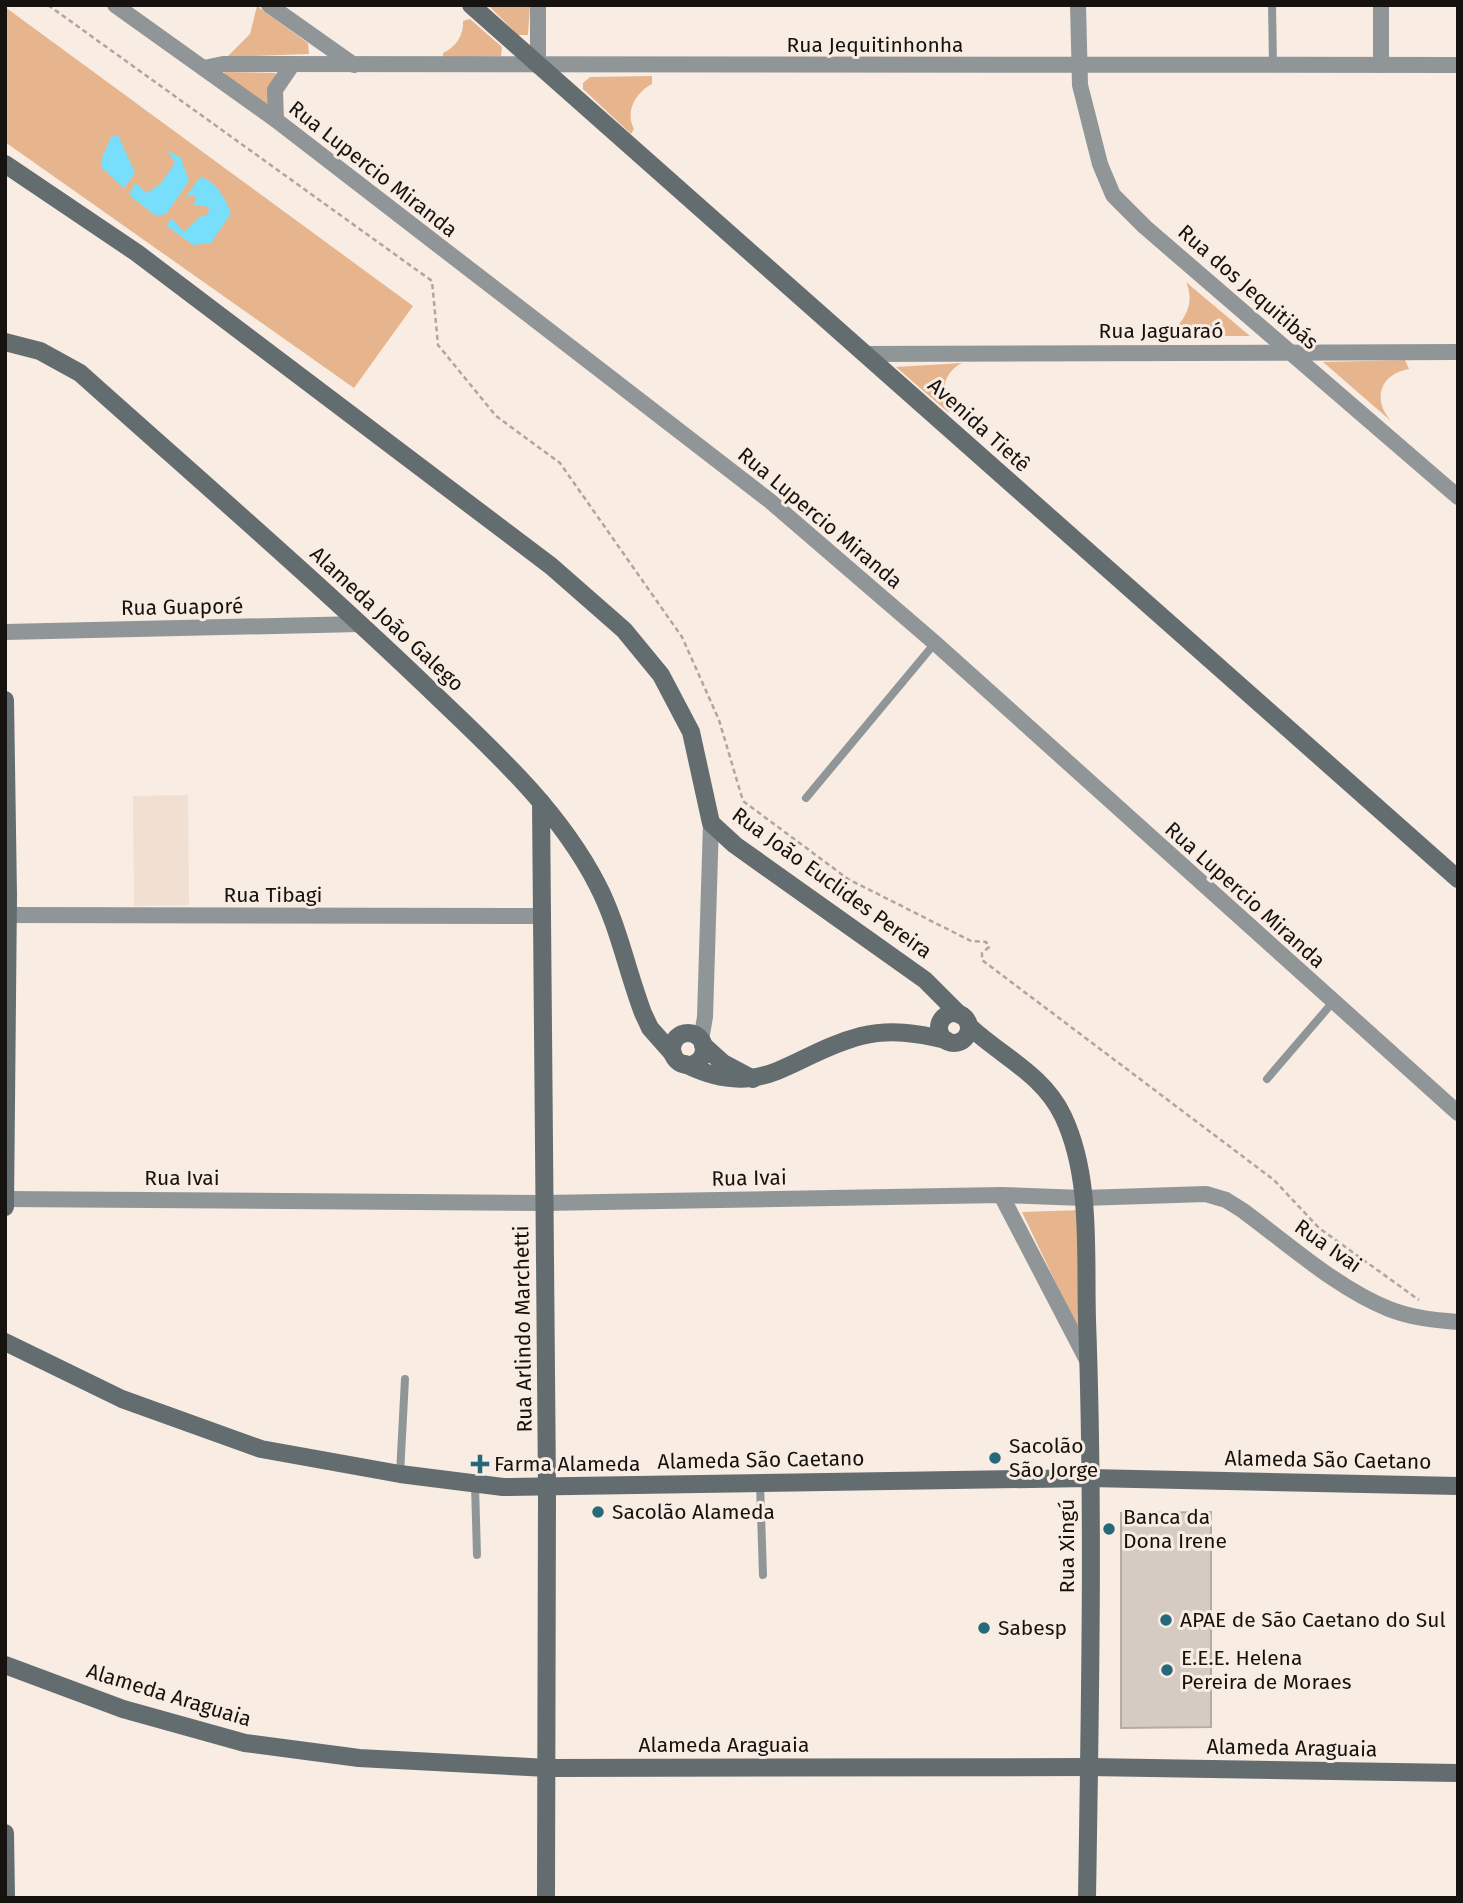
<svg xmlns="http://www.w3.org/2000/svg" width="1463" height="1903" viewBox="0 0 1463 1903" font-family="'Fira Sans',sans-serif">
	<style>
		.built { fill: #f1dfd1 }
		.green { fill: #e6b58d }
		.water { fill: #77dffb }
		.building { fill: #d6cbc2; stroke: #b6aba2; stroke-width: 2 }
		.lines { fill: none; stroke-linecap: round; stroke-linejoin: round }
		.path { stroke: #b0a69f; stroke-width: 2.5; stroke-dasharray: 5 3.5; stroke-linecap: butt }
		.lane { stroke: #909698; stroke-width: 8 }
		.street { stroke: #909698; stroke-width: 16 }
		.secondary { stroke: #636c6f; stroke-width: 18 }
		.poi-dot { fill: #26697b; stroke: #f8ece3; stroke-width: 2.5 }
		.labels { text-anchor: middle; stroke-width: 6; stroke-linejoin: round; paint-order: stroke }
		.street-label { font-size: 21px; fill: #16120f; stroke: #f8ece3 }
		.poi-label { font-size: 21px; fill: #16120f; stroke: #f8ece3; text-anchor: start }
	</style>
	<rect width="100%" height="100%" fill="#f8ece3"/>
	<polygon class="built" points="188,795 189,905 134,906 133,796"/>
	<g class="green">
		<polygon points="488,5 530,5 528,35 518,35"/>
		<polygon points="257,6 308,43 309,54 227,57 250,34"/>
		<polygon points="5,7 413,306 354,388 5,142"/>
		<path d="M470,19L502,47L501,56L443,58V53C456,47 464,35 463,21Z"/>
		<polygon points="225,72 276,73 267,106 223,74"/>
		<path d="M652,76V84C635,93 625,112 634,129L631,134L583,89V83L590,77Z"/>
		<path d="M1186,282L1250,336H1167C1184,322 1196,304 1186,282Z"/>
		<path d="M1405,360L1409,369C1380,374 1372,399 1391,421L1323,362Z"/>
		<path d="M962,363C942,373 940,395 949,413L896,367Z"/>
		<polygon points="1082,1210 1084,1342 1022,1212"/>
	</g>
	<g class="water">
		<polygon points="118,135 135,173 124,188 102,168 102,158 111,137"/>
		<polygon points="167,150 181,158 189,181 166,214 156,216 129,195 135,183 147,193 161,183 175,163"/>
		<path d="M200,177C216,181 225,198 231,213L211,243L193,245L167,226L171,218L184,232L201,216L208,215L209,207L194,205L196,195L186,197Z"/>
	</g>
	<polygon class="building" points="1211,1512 1211,1727 1121,1728 1121,1513"/>
	<g class="lines">
		<polyline class="path" points="48,5 432,281 438,345 496,416 560,463 682,637 719,720 743,801 848,879 971,941 986,942 989,947 982,953 982,960 1274,1180 1319,1228 1419,1300"/>
		<g class="lane">
			<polyline points="1272,5 1273,65"/>
			<polyline points="806,798 935,643"/>
			<polyline points="1267,1079 1333,1002"/>
			<polyline points="400,1474 405,1379"/>
			<polyline points="760,1483 763,1575"/>
			<polyline points="475,1485 477,1555"/>
		</g>
		<g class="street">
			<polyline points="115,5 276,120 770,501 935,643 1458,1113"/>
			<polyline points="269,5 354,65"/>
			<polyline points="538,5 538,66"/>
			<polyline points="1078,5 1080,85 1100,164 1113,195 1145,227 1458,497"/>
			<polyline points="1381,5 1381,65"/>
			<polyline points="204,68 223,64 1458,65"/>
			<polyline points="276,120 275,90 292,65"/>
			<polyline points="864,354 1458,352"/>
			<polyline points="5,632 360,624"/>
			<polyline points="5,915 541,916"/>
			<polyline points="701,1040 705,1017 711,823"/>
			<polyline points="1001,1195 1088,1362"/>
			<path d="M5,1199L544,1203L1001,1195L1083,1198L1206,1194L1226,1200L1242,1210C1287,1243 1338,1289 1389,1309C1412,1318 1434,1320 1458,1322"/>
		</g>
		<g class="secondary">
			<polyline points="471,5 1458,879"/>
			<polyline points="5,164 137,253 551,566 624,630 661,675 691,732 711,823 735,845 925,980 960,1015"/>
			<path d="M5,342L40,351L80,373C195,476 313,578 425,685C488,746 556,805 597,884C618,924 627,971 643,1013L650,1028L673,1054"/>
			<polyline points="5,700 8,895 5,1207"/>
			<polyline points="541,802 547,1488 546,1898"/>
			<circle cx="954" cy="1028" r="15"/>
			<path d="M969,1026C1001,1056 1043,1074 1063,1116C1092,1177 1085,1254 1087,1320C1094,1512 1090,1705 1087,1898"/>
			<circle cx="688" cy="1049" r="16"/>
			<polyline points="703,1045 723,1063 753,1079"/>
			<path d="M685,1064C763,1103 791,1054 861,1036C891,1029 917,1033 946,1040"/>
			<polyline points="5,1342 122,1399 261,1449 400,1474 503,1487 1090,1478 1458,1486"/>
			<polyline points="5,1665 123,1709 245,1743 359,1758 548,1768 1089,1767 1458,1773"/>
			<polyline points="5,1833 6,1898"/>
		</g>
	</g>
	<g class="poi-dot">
		<circle cx="995" cy="1458" r="7"/>
		<path d="M476.5 1453.5h7v7h7v7h-7v7h-7v-7h-7v-7h7z"/>
		<circle cx="598" cy="1512" r="7"/>
		<circle cx="1109" cy="1529" r="7"/>
		<circle cx="1166" cy="1620" r="7"/>
		<circle cx="984" cy="1628" r="7"/>
		<circle cx="1167" cy="1670" r="7"/>
	</g>
	<g class="labels">
		<g class="street-label">
			<text x="875" y="52">Rua Jequitinhonha</text>
			<text transform="translate(373 169) rotate(38)" y="7">Rua Lupercio Miranda</text>
			<text transform="translate(1248 287) rotate(41)" y="7">Rua dos Jequitibás</text>
			<text x="1161" y="338">Rua Jaguaraó</text>
			<text transform="translate(979 425) rotate(42)" y="7">Avenida Tietê</text>
			<text transform="translate(820 518) rotate(40)" y="7">Rua Lupercio Miranda</text>
			<text transform="translate(182 607) rotate(-1)" y="7">Rua Guaporé</text>
			<text transform="translate(387 619) rotate(43)" y="7">Alameda João Galego</text>
			<text transform="translate(832 883) rotate(36)" y="7">Rua João Euclides Pereira</text>
			<text x="273" y="902">Rua Tibagi</text>
			<text transform="translate(1245 895) rotate(42)" y="7">Rua Lupercio Miranda</text>
			<text x="182" y="1185">Rua Ivai</text>
			<text transform="translate(749 1178) rotate(-1)" y="7">Rua Ivai</text>
			<text transform="translate(1328 1246) rotate(35)" y="7">Rua Ivai</text>
			<text transform="translate(523 1329) rotate(-91)" y="7">Rua Arlindo Marchetti</text>
			<text transform="translate(761 1460) rotate(-1)" y="7">Alameda São Caetano</text>
			<text transform="translate(1328 1460) rotate(1)" y="7">Alameda São Caetano</text>
			<text transform="translate(1067 1546) rotate(-90)" y="7">Rua Xingú</text>
			<text transform="translate(169 1695) rotate(17)" y="7">Alameda Araguaia</text>
			<text x="724" y="1752">Alameda Araguaia</text>
			<text transform="translate(1292 1748) rotate(1)" y="7">Alameda Araguaia</text>
		</g>
		<g class="poi-label">
			<text x="1009" y="1453">Sacolão<tspan x="1009" dy="24">São Jorge</tspan></text>
			<text x="494" y="1471">Farma Alameda</text>
			<text x="612" y="1519">Sacolão Alameda</text>
			<text x="1123" y="1524">Banca da<tspan x="1123" dy="24">Dona Irene</tspan></text>
			<text x="1180" y="1627">APAE de São Caetano do Sul</text>
			<text x="998" y="1635">Sabesp</text>
			<text x="1181" y="1665">E.E.E. Helena<tspan x="1181" dy="24">Pereira de Moraes</tspan></text>
		</g>
	</g>
	<rect width="1463" height="1903" fill="none" stroke="#16120f" stroke-width="14"/>
</svg>
